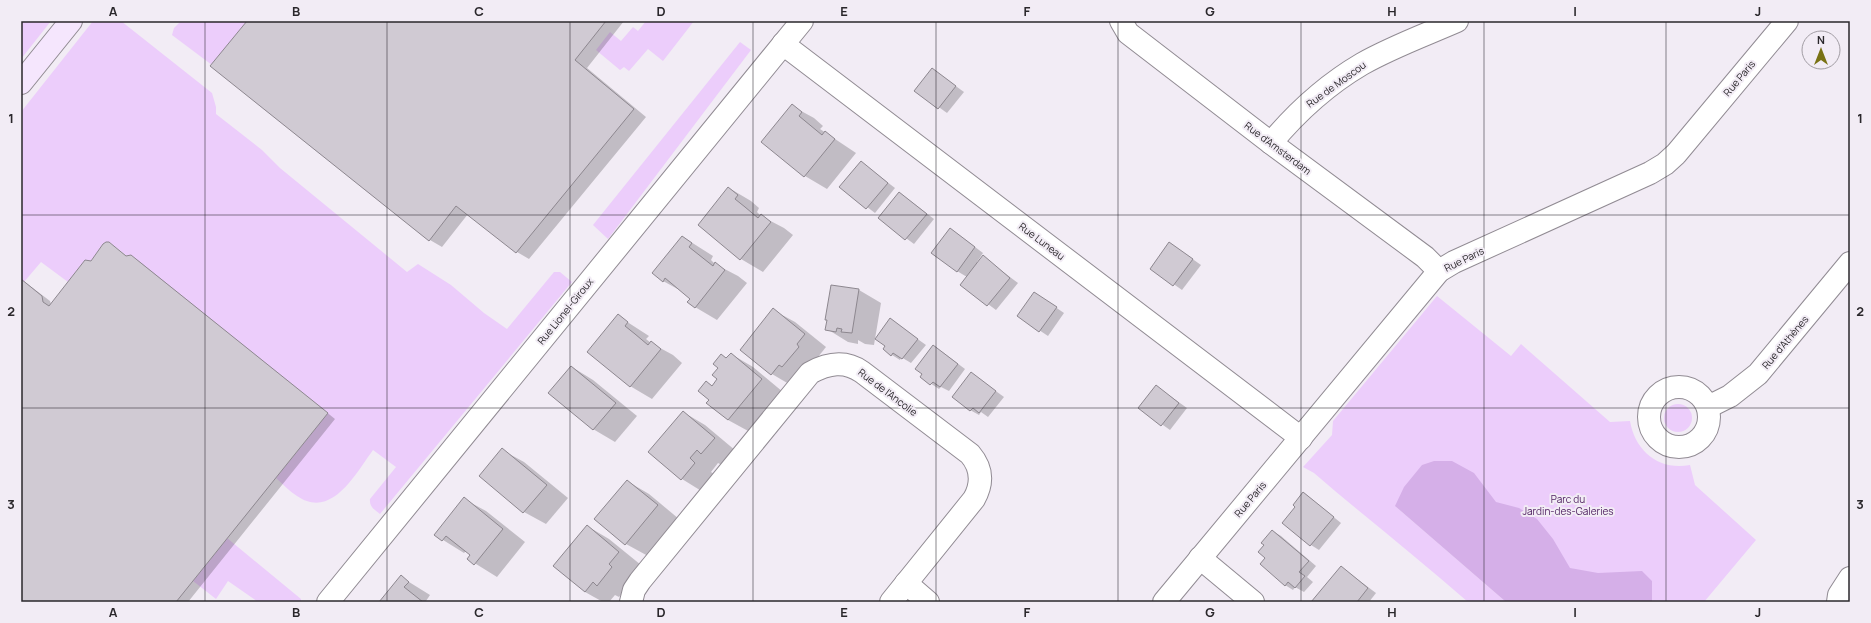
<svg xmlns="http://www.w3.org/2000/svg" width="1871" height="623" viewBox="0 0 1871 623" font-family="Manrope,sans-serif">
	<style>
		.green { fill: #eccdfb }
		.forest { fill: #d5afe8 }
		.shadow { fill: #0003 }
		.building { fill: #d0cad3; stroke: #8d878f }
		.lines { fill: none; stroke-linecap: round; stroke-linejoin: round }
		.street-casing { stroke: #918b93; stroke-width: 24 }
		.secondary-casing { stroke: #918b93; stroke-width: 24 }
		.street { stroke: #fff; stroke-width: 22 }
		.secondary { stroke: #f5e6fd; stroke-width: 22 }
		.grid { fill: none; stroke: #2a272b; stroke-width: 1; stroke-opacity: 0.55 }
		.labels { text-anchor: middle; stroke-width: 4; stroke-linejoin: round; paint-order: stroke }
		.street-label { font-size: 10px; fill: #2a272b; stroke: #f2ecf5 }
		.park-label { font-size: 10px; fill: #4b1b5d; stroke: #f2ecf5 }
		.neatline { fill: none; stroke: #2a272b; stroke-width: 1.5 }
		.grid-label { font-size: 13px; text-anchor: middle; font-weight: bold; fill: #2a272b }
	</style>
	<rect width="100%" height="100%" fill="#f2ecf5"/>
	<g class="green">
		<polygon points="21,21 51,21 21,59"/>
		<path d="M93,21H121L212,93L216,107V114L262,150L280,168L407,272L418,264L451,285L484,313L507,329L554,272H560L572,282L380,514C375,510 369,507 370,499L396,467L373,450C356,473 332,520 297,496C289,491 283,484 276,478L328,413L109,242L103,244L91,261L85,260L68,282L41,262L24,282L21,279V112Z"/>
		<polygon points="181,21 247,21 212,65 172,35 174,28"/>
		<polygon points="646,21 694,21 663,61 648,49 629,71 624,67 620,70 596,50 610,32 621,41 633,27 638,31"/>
		<polygon points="740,42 751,50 608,239 593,225"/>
		<path d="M1437,296L1511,356L1521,344L1610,422L1630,421C1635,451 1659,471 1690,465L1695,485L1756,540L1704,602H1539L1395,506L1506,602H1468C1418,558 1365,517 1314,473L1303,467L1332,435L1333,421Z"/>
		<circle cx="1678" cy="418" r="14"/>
		<polygon points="227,538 301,599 301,602 258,602 228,581 216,599 193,581"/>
	</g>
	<polygon class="forest" points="1434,461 1452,461 1474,473 1496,502 1519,508 1537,519 1553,539 1570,568 1598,573 1642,571 1652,581 1652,602 1506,602 1395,506 1404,487 1422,465"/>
	<g class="shadow">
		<polygon points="248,21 624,21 587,68 646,117 529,259 517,252 468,214 442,247 430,240"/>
		<polygon points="932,69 964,92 947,113 915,90"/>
		<polygon points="792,106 814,118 823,126 820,129 856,153 827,189 805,176 763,142"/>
		<polygon points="861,162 895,188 875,213 841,187"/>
		<polygon points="729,188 751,201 759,208 757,212 761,216 784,228 793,235 763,272 741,259 699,225"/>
		<polygon points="900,193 934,219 914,244 879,218"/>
		<polygon points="951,229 983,253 977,262 978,263 983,257 1018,283 996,310 961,284 967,277 957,271"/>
		<polygon points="683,237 713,256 711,260 715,264 738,276 747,283 717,320 695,307 692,299 685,293 663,281"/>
		<polygon points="109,243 128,257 131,257 140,262 335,419 188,602 21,602 21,279 50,301 51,304"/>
		<polygon points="1170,243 1201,265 1182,290 1151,268"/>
		<polygon points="859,290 881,303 874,345 865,344 858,340 858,344 848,342 827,329 828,321 826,320"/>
		<polygon points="1042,298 1064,313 1048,336 1018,316"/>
		<polygon points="773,310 795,322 826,347 794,387 772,374"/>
		<polygon points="618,316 649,336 646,339 651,343 673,355 682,363 652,399 630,386"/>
		<polygon points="891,320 926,345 911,363 901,357 900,360 892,355 887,346"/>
		<polygon points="941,351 965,369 949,391 941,387 939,389 921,377"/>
		<polygon points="731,354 753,367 783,392 750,432 728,420 710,400 706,382 713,386 719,379 720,368"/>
		<polygon points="572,367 593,380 637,416 615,442 593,429"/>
		<polygon points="971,373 1004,397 988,417 981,412 979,415 970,410"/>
		<polygon points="1156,386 1187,408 1170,430 1139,408"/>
		<polygon points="683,412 705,425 736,451 724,466 718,463 711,472 717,476 703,492 682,479"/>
		<polygon points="502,450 524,462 568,498 546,524 524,512"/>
		<polygon points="627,481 649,494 679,519 648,556 626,544"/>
		<polygon points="1304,493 1341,523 1319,550 1311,545 1296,507"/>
		<polygon points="464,499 486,511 525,542 497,577 468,559 472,555 466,551 464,553 435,535"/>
		<polygon points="587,526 609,539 641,565 634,580 619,597 615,595 609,602 603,602 585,592"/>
		<polygon points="1273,531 1281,536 1316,566 1307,577 1313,582 1304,592 1295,587 1293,590 1285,585 1266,558"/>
		<polygon points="1341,567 1376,593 1369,602 1313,602"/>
		<polygon points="401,577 430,595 426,601 427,602 380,602"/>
	</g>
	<g class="building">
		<polygon points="247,21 606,21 575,60 634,109 516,253 456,206 429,241 210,66"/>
		<polygon points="932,68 956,86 938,109 914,91"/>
		<polygon points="792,104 802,112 799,116 822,135 825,131 835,139 804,177 761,142"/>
		<polygon points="861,161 888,183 866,209 839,187"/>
		<polygon points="728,187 738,195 735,199 745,207 758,218 761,214 771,222 740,260 698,225"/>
		<polygon points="899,192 927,214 905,240 878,218"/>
		<polygon points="950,228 975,247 957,272 931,253"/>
		<polygon points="682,236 692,243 689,247 713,266 715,262 725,270 695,308 687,302 690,299 665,278 663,282 652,273"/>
		<polygon points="106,242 109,242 126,256 131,255 328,413 176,602 21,602 21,279 42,296 43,302 49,306 85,260 91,261 103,244"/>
		<polygon points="1169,242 1193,259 1173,286 1150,269"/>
		<polygon points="983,255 1010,278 987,306 960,285"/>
		<polygon points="831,285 859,289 852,333 841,332 842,329 837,328 836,332 825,330 827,320 825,320"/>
		<polygon points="1034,292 1057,307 1039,332 1017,316"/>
		<polygon points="773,308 805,334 797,344 799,347 782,367 779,365 771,375 740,350"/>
		<polygon points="618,314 628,322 625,326 635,334 648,345 651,341 661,349 630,387 587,352"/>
		<polygon points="890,318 918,339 902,359 893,353 891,356 883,349 885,346 875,339"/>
		<polygon points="933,345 958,364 940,387 933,382 930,385 920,377 922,374 915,369"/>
		<polygon points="731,353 762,379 728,420 706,403 709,400 698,391 706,381 712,386 717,379 712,375 718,368 713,364 721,354 726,358"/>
		<polygon points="571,366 616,403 593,430 548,393"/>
		<polygon points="971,372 996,391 979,413 973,408 970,411 952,397"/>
		<polygon points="1156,385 1179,403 1161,426 1138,408"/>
		<polygon points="683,411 715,438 701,454 697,450 690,458 695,463 681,480 648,452"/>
		<polygon points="502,448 547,485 523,513 479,476"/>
		<polygon points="627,480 658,505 625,545 594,519"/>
		<polygon points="1303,492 1334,517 1310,546 1282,523 1295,507 1293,505"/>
		<polygon points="464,497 503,529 474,565 467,559 470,555 446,536 442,541 434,535"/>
		<polygon points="587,525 619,552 609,564 612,567 597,586 593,582 585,592 553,566"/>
		<polygon points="1272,530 1309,561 1299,572 1305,576 1295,588 1288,582 1285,586 1260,564 1265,558 1258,552 1264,545 1261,543"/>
		<polygon points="1341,566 1368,588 1357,602 1311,602"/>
		<polygon points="401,575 409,582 404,587 423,602 379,602"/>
	</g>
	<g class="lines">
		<g class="street-casing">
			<g id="street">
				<polyline points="1121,21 1128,33 1271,143 1425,257 1439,271"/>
				<polyline points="783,44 1301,438"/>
				<path d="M1271,143C1296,113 1328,84 1362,64C1392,47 1425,35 1457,21"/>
				<circle cx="1679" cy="417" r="30"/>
				<polyline points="1708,407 1730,396 1758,374 1850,263"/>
				<polyline points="1200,558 1253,602"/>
				<polyline points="906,583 928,602"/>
				<polyline points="328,602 802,21"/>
				<path d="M631,602L634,590L640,581L810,373C828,363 845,360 862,372L970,454C982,468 983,483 974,499L891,602"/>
				<polyline points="1164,602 1439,271 1454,262 1650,173 1665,164 1676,154 1787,21"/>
				<polyline points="1838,602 1839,595 1850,578"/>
			</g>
		</g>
		<g class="secondary-casing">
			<polyline id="secondary" points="21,83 71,21"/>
		</g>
		<use href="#street" class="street"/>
		<use href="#secondary" class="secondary"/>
	</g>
	<path class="grid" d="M205,21V602M387,21V602M570,21V602M753,21V602M936,21V602M1118,21V602M1301,21V602M1484,21V602M1666,21V602M21,215H1850M21,408H1850"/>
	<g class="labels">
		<g class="street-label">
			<text transform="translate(1739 78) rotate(-50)" y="4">Rue Paris</text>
			<text transform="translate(1336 84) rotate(-36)" y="4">Rue de Moscou</text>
			<text transform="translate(1278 148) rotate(37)" y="4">Rue d'Amsterdam</text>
			<text transform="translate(1042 241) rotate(37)" y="4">Rue Luneau</text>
			<text transform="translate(1464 259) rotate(-26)" y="4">Rue Paris</text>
			<text transform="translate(565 311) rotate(-51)" y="4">Rue Lionel-Giroux</text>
			<text transform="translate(1785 342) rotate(-50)" y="4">Rue d'Athènes</text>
			<text transform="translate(888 392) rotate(37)" y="4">Rue de l'Ancolie</text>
			<text transform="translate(1250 499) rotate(-50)" y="4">Rue Paris</text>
		</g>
		<g class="park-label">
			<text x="1568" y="503">Parc du<tspan x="1568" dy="12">Jardin-des-Galeries</tspan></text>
		</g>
	</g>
	<rect width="1871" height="623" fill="none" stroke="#f2ecf5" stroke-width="44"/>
	<g transform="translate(1821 50)"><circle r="19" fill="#f2ecf5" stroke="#a29da4"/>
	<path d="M0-3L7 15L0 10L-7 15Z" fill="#797214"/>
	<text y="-6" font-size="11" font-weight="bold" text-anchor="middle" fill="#2a272b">N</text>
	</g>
	<rect x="22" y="22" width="1827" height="579" class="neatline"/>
	<g class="grid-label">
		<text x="113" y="16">A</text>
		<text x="296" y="16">B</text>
		<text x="479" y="16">C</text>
		<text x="661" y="16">D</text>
		<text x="844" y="16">E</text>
		<text x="1027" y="16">F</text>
		<text x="1210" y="16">G</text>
		<text x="1392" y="16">H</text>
		<text x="1575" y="16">I</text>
		<text x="1758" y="16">J</text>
		<text x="11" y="123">1</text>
		<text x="1860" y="123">1</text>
		<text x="11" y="316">2</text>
		<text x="1860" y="316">2</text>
		<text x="11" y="509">3</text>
		<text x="1860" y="509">3</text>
		<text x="113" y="617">A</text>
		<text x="296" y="617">B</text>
		<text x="479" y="617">C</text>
		<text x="661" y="617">D</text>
		<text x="844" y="617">E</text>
		<text x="1027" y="617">F</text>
		<text x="1210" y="617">G</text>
		<text x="1392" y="617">H</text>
		<text x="1575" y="617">I</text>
		<text x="1758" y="617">J</text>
	</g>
</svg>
